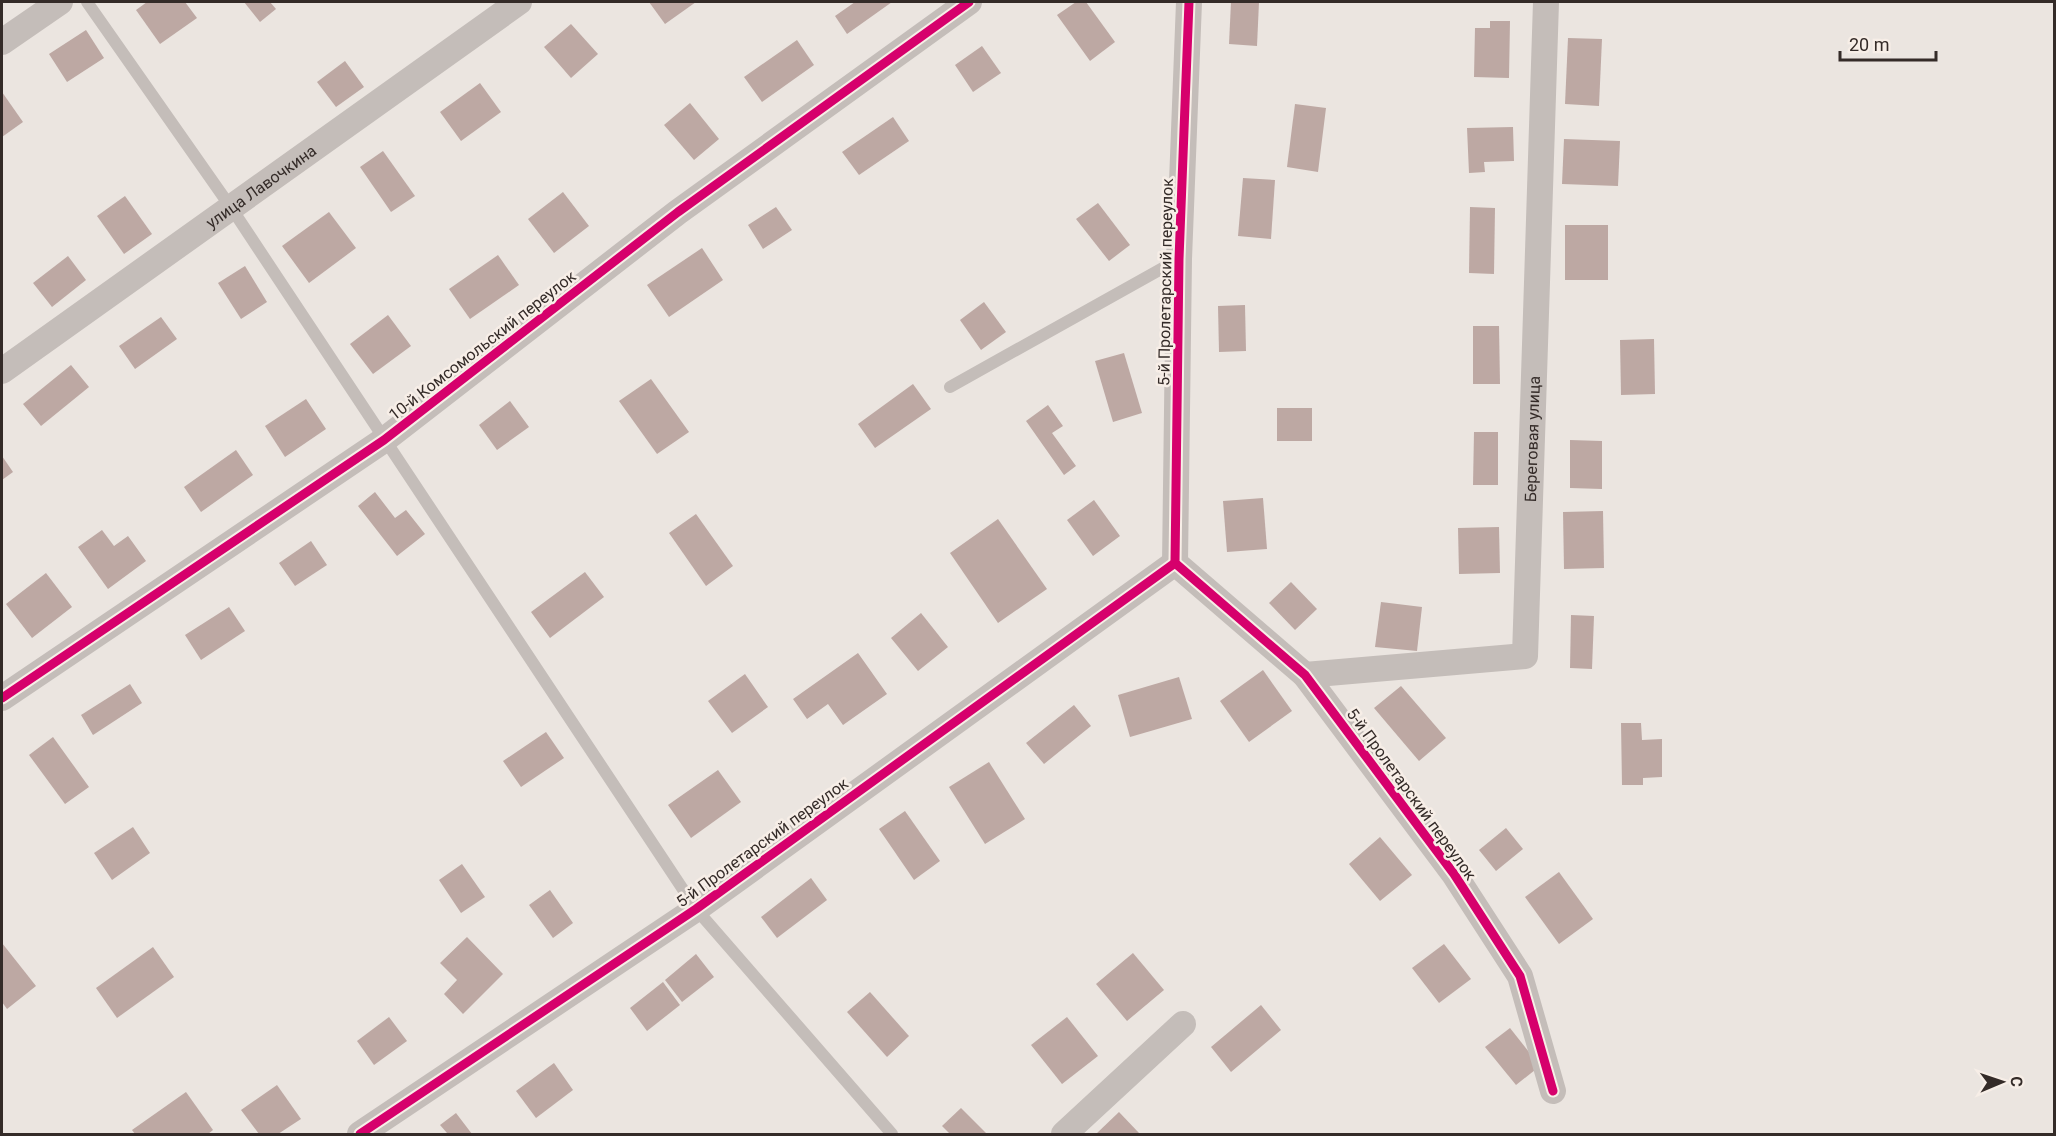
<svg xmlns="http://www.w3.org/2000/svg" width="2056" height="1136" viewBox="0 0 2056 1136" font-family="Roboto,sans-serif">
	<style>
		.building { fill: #bda8a3 }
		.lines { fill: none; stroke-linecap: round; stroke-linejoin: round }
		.lane { stroke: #c4bdb9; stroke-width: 12 }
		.street { stroke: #c4bdb9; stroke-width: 26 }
		.cycleway-casing { stroke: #f7eee7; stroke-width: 13 }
		.cycleway { stroke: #d6006c; stroke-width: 9 }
		.labels { text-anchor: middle; stroke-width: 5; stroke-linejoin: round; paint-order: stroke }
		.street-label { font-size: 16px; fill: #342b28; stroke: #f7eee7 }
	</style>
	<rect width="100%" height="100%" fill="#ebe5e0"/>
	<g class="building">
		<polygon points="147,2 185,2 197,18 160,44 136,10"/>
		<polygon points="244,2 270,2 276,9 260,22"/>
		<polygon points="649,2 696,2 665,24"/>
		<polygon points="855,2 892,2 847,34 835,16"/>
		<polygon points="1076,2 1086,2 1115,42 1090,61 1057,15"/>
		<polygon points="1231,2 1259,2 1257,46 1229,44"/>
		<polygon points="1490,21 1510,21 1509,78 1474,77 1475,28 1490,28"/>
		<polygon points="571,24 598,54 571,78 544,47"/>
		<polygon points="86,30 104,58 67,82 49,54"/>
		<polygon points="1568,38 1602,39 1599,106 1565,104"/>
		<polygon points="797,40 814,65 762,102 744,77"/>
		<polygon points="982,46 1001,73 973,92 955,65"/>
		<polygon points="345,61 364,87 336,107 317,82"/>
		<polygon points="480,83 501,112 461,141 440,112"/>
		<polygon points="2,92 23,122 2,137"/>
		<polygon points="690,103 719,139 694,160 664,125"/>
		<polygon points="1295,104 1326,108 1318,172 1287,167"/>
		<polygon points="893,117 909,141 859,175 842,152"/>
		<polygon points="1513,127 1514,161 1484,162 1485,172 1469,173 1467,128"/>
		<polygon points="1564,139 1620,141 1618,186 1562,184"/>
		<polygon points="383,151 415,196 391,212 360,167"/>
		<polygon points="1243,178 1275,180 1271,239 1238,236"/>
		<polygon points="563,192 589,226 554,253 528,219"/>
		<polygon points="125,196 152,234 124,254 97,216"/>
		<polygon points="1098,203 1130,245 1109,261 1076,219"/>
		<polygon points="776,207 792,230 763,249 748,225"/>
		<polygon points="1470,207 1495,208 1494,274 1469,273"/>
		<polygon points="329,212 356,248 309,283 282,246"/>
		<rect x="1565" y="225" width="43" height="55"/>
		<polygon points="702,248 723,280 669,317 647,285"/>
		<polygon points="498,255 519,285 470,319 449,289"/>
		<polygon points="68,256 86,280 52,307 33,283"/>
		<polygon points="245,266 267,302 241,319 218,283"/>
		<polygon points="984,302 1006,332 981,350 960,320"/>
		<polygon points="1245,305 1246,351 1219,352 1218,306"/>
		<polygon points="388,315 411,346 373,374 350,344"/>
		<polygon points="161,317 177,339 135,369 119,346"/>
		<polygon points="1473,326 1499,326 1500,384 1473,384"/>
		<polygon points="1654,339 1655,394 1621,395 1620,340"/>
		<polygon points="1124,353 1142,413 1113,422 1095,361"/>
		<polygon points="71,365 89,387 41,426 23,404"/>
		<polygon points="651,379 689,432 657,454 619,401"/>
		<polygon points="913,384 931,409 875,448 858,424"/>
		<polygon points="306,399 326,429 285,457 265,426"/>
		<polygon points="510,401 529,427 497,450 479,425"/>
		<polygon points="1048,405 1063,426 1052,433 1076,466 1064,475 1026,421"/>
		<rect x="1277" y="408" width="35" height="33"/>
		<polygon points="1474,432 1498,432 1498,485 1473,485"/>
		<polygon points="1570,440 1602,441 1602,489 1570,488"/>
		<polygon points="236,450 253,475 201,512 184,487"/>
		<polygon points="2,456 13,472 2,480"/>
		<polygon points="375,492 395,518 406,510 425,534 397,556 358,506"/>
		<polygon points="1263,498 1267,549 1227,552 1223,501"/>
		<polygon points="1094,500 1120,536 1093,556 1067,520"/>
		<polygon points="1603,511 1604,568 1564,569 1563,512"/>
		<polygon points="696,514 733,566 706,586 669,533"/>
		<polygon points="998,519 1047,589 998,623 950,553"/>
		<polygon points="1499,527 1500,573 1459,574 1458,528"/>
		<polygon points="102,530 114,546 128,536 146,561 108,589 78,547"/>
		<polygon points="311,541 327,565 295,586 279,563"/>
		<polygon points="585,572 604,597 550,638 531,612"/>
		<polygon points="46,573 72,607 32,638 6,604"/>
		<polygon points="1291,582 1317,609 1295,630 1269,603"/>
		<polygon points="1381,602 1422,607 1417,651 1375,647"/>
		<polygon points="229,607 245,631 201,660 185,635"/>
		<polygon points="921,613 948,647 918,671 891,638"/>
		<polygon points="1571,615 1594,616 1592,669 1570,668"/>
		<polygon points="858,653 887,694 843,725 828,704 807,719 793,699"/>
		<polygon points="1263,670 1292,711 1249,742 1220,701"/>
		<polygon points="745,674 768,707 732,733 708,701"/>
		<polygon points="1179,677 1192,719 1130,737 1118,695"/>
		<polygon points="130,684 142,703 93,735 81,715"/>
		<polygon points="1401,686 1446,738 1419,761 1374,708"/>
		<polygon points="1074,705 1091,726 1044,764 1026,743"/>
		<polygon points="1621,723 1641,723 1642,740 1662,739 1662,777 1643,778 1643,785 1622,785"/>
		<polygon points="546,732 564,758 521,787 503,761"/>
		<polygon points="53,737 89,787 65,804 29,755"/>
		<polygon points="989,762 1025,819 985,844 949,787"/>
		<polygon points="718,770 741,802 691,838 668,805"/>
		<polygon points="905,811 940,861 914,880 879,829"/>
		<polygon points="133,827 150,853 112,880 94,853"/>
		<polygon points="1506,828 1523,849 1496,871 1479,850"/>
		<polygon points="1380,837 1412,875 1380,901 1349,864"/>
		<polygon points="462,864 485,897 461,913 439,880"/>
		<polygon points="1559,872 1593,919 1559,944 1525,897"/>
		<polygon points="811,878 827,900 777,938 761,917"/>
		<polygon points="550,890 573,923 553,938 529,905"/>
		<polygon points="467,937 503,974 463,1014 444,994 457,980 440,963"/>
		<polygon points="2,943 36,986 7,1009 2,1002"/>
		<polygon points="1444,944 1471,979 1439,1003 1412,968"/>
		<polygon points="153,947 174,977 117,1018 96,988"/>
		<polygon points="1133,953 1164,990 1127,1021 1096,984"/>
		<polygon points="696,954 714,977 682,1002 665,980"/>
		<polygon points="663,982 680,1005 647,1031 630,1008"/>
		<polygon points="870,992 909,1036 887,1057 847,1012"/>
		<polygon points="1261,1005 1281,1030 1231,1072 1211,1047"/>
		<polygon points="389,1017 407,1041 374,1065 357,1041"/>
		<polygon points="1067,1017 1098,1056 1062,1084 1031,1045"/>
		<polygon points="1510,1028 1540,1066 1516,1085 1485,1047"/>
		<polygon points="554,1063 573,1090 536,1118 516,1091"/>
		<polygon points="277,1085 301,1119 278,1134 259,1134 241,1110"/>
		<polygon points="186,1092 213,1130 208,1134 135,1134 132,1130"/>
		<polygon points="961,1108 987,1134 950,1134 942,1126"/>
		<polygon points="1119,1112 1139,1133 1096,1134"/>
		<polygon points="456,1113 472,1134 445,1134 447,1133 440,1125"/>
	</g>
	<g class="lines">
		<g class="lane">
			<polyline points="87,2 232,209 696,909 892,1134"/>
			<polyline points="950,387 1179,259"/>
		</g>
		<g class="street">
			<polyline points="1189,2 1179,259 1175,563 1305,675 1454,874 1520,976 1553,1091"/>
			<polyline points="2,42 60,2"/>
			<path id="s1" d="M2,371L519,2"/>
			<path id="s2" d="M1305,675L1525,656L1546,2"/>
			<polyline points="2,698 384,440 678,212 969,2"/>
			<polyline points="360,1134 696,909 1175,563"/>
			<polyline points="1064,1134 1183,1024"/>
		</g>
		<g class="cycleway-casing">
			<g id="cycleway">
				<polyline points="1189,2 1179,259 1175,563 1305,675 1454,874 1520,976 1553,1091"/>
				<polyline points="2,698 384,440 678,212 969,2"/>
				<polyline points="360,1134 696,909 1175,563"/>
			</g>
		</g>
		<use href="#cycleway" class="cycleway"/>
	</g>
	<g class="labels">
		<g class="street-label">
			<text dy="6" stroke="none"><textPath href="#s1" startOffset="318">улица Лавочкина</textPath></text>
			<text transform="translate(1165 282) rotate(-89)" y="6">5-й Пролетарский переулок</text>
			<text transform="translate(482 345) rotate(-38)" y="6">10-й Комсомольский переулок</text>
			<text dy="6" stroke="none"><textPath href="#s2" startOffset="438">Береговая улица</textPath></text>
			<text transform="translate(1412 794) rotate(54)" y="6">5-й Пролетарский переулок</text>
			<text transform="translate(762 842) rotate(-36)" y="6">5-й Пролетарский переулок</text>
		</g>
	</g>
	<rect width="2056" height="1136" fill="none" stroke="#342b28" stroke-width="6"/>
	<g transform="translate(2002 1082) rotate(88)" stroke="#f7eee7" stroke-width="4.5" paint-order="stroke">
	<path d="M0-4.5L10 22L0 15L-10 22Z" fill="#342b28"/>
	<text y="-9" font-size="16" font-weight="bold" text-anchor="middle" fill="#342b28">С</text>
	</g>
	<path d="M1840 51v9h96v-9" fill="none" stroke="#342b28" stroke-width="3"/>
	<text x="1849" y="51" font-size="18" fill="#342b28" stroke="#f7eee7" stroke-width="4.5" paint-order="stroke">20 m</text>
</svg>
